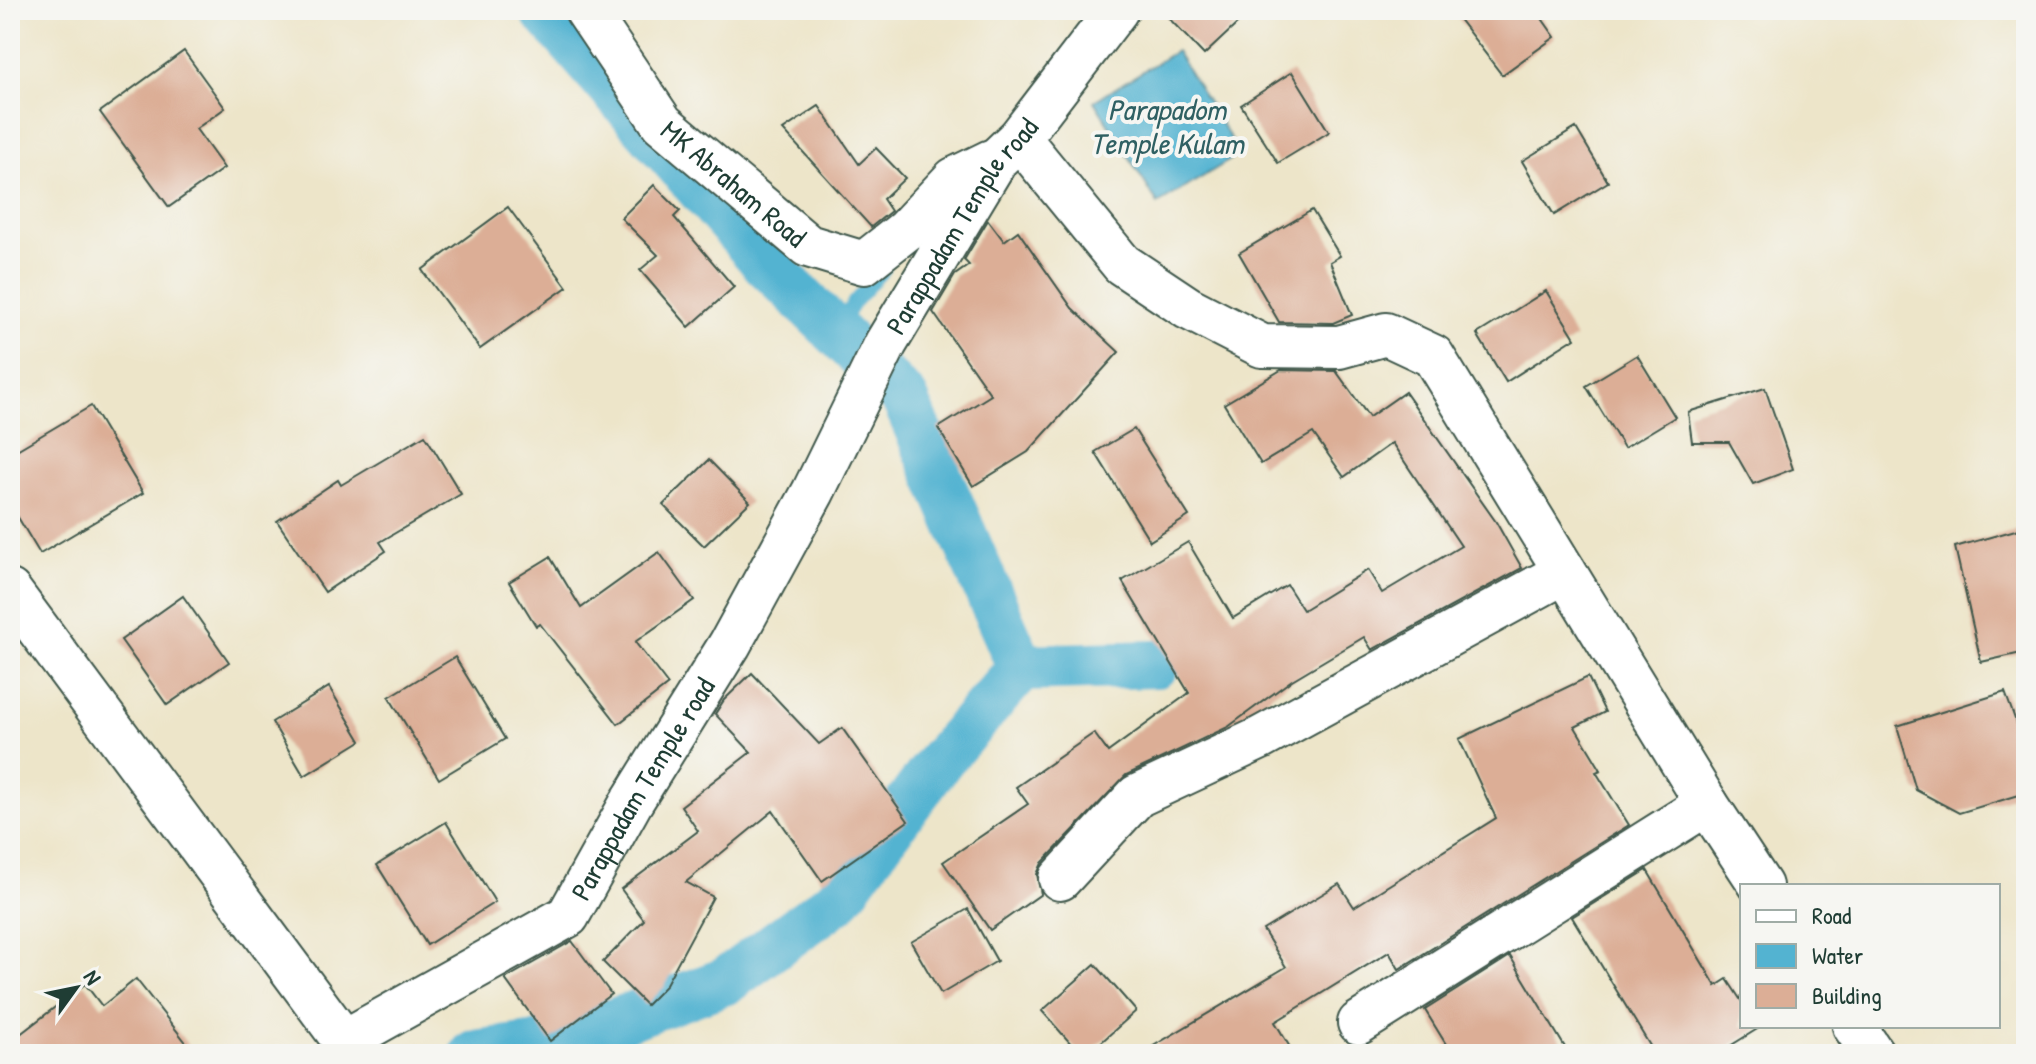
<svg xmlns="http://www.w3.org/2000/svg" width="2036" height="1064" viewBox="0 0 2036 1064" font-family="'Patrick Hand',sans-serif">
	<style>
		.water { fill: #53b3d1; stroke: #397882; stroke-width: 2 }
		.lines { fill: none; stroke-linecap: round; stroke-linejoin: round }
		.stream { stroke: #53b3d1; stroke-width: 14 }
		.canal { stroke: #53b3d1; stroke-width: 48 }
		.building { fill: #dcae96 }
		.minor-casing { stroke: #3e564a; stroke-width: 46 }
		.minor { stroke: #fff; stroke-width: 42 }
		.labels { text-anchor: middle; stroke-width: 8; stroke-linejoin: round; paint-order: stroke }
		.street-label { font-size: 28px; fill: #1f3d34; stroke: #f6f6f2 }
		.water-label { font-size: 30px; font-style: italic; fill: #2f6063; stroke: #f6f6f2 }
	</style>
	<rect width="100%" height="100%" fill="#f6f6f2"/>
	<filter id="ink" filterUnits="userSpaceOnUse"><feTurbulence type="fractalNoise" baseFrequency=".0125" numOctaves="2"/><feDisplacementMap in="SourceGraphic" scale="16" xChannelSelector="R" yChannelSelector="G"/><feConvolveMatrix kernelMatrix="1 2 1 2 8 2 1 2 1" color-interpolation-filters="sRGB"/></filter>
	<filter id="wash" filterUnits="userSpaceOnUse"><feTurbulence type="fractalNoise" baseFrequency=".006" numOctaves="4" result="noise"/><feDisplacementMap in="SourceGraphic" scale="32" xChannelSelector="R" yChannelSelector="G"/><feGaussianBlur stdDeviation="1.8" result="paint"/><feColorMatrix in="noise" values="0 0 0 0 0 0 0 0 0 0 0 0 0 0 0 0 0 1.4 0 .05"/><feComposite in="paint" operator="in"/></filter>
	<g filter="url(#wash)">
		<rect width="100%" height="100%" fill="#ede5c9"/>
		<polygon class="water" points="1176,51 1240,154 1158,204 1094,101"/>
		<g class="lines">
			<polyline class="stream" points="836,331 854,302 884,269"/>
			<g class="canal">
				<polyline points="543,10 765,263 905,399 1021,668"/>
				<polyline points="474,1054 559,1042 726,981 837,900 941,759 1021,668 1156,664"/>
			</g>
		</g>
		<g id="blocks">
			<g class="building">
				<polygon points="1161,10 1252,10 1204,55"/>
				<polygon points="1452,10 1536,10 1555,37 1502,75"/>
				<polygon points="184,51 225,108 196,129 224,168 169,207 100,112"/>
				<polygon points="1292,72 1329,132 1278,163 1241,105"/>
				<polygon points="819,106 859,164 876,148 905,178 883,199 891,211 871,227 783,130"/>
				<polygon points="1576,128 1608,182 1554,215 1522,161"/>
				<polygon points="654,185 680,211 674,217 734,287 689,327 640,270 658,255 621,218"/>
				<polygon points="508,207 567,287 480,349 422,270"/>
				<polygon points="1312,210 1340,256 1330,262 1352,315 1333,323 1279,322 1239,253"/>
				<polygon points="988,220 1004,241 1018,231 1072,308 1119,352 1028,452 973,486 938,428 991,395 933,312 955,275 969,265 964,260"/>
				<polygon points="1546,291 1575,338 1506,382 1477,334"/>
				<polygon points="1637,355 1675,417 1624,448 1586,386"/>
				<polygon points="1281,370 1336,371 1369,417 1405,392 1496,522 1522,568 1372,650 1364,637 1292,680 1228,727 1126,775 1042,863 1037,874 1041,894 990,930 943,862 1028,804 1016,787 1094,733 1108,752 1189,693 1122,581 1188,542 1233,618 1287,585 1303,610 1368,570 1382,593 1461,546 1392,443 1344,477 1313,433 1261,464 1224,404"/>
				<polygon points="1765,388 1793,469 1753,484 1729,442 1692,442 1688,412"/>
				<polygon points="91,406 143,493 40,554 10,504 10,454"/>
				<polygon points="1134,429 1189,516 1150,541 1095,452"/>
				<polygon points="425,435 461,494 380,542 386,551 325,592 277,521 338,480 341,485"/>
				<polygon points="709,460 750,502 704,546 663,505"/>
				<polygon points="2026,527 2026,652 1981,662 1955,547"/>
				<polygon points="659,552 694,600 635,642 668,685 618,724 540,624 536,626 509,582 550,557 581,608"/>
				<polygon points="183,596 229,662 167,705 121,640"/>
				<polygon points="455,657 505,739 439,779 389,697"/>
				<polygon points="752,673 819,744 842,728 908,821 822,881 773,811 686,882 713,897 665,986 646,1005 603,962 644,920 621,889 698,831 681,806 751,752 715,714 724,700"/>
				<polygon points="1588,677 1605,712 1575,727 1601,770 1596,772 1629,825 1399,969 1389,952 1275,1022 1294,1054 1140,1054 1286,967 1263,930 1339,884 1354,907 1496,818 1459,739"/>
				<polygon points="329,687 361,741 304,776 272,722"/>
				<polygon points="2005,692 2026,749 2026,793 1959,813 1916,790 1897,726"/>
				<polygon points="446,822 495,902 427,945 377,865"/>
				<polygon points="1647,870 1716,986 1727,979 1742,1002 1742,1026 1759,1028 1717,1054 1655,1054 1572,917"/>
				<polygon points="968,909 997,961 941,994 911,942"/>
				<polygon points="572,941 611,994 550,1041 505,979"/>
				<polygon points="1510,956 1569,1054 1452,1054 1425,1010"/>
				<polygon points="1095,964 1136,1011 1088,1054 1080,1054 1042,1011"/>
				<polygon points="136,979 195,1054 10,1054 10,1042 85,984 102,1006"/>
			</g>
		</g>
	</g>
	<g filter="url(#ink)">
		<use href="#blocks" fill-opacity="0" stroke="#3e564a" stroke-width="2"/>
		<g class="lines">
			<g class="minor-casing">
				<g id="minor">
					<path id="s1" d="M586,10L662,123L808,246L864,263L906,230L954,179L991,161"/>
					<polyline points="1019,138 1122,264 1188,308 1262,346 1339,347 1386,334 1433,356 1707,804 1761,886"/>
					<polyline points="10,591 344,1041 345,1054"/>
					<polyline points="1060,879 1137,796 1259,739 1565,572"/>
					<polyline points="1359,1023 1707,804"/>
					<polyline points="1854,1026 1873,1054"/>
					<path id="s2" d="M344,1041L568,916L631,803L730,644L813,492L886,343L997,159L1019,138L1117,10"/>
				</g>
			</g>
			<use href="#minor" class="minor"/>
		</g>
	</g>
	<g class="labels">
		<g class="street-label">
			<text dy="10" stroke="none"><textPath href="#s1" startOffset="230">MK Abraham Road</textPath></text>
			<text dy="10" stroke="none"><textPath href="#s2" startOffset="1052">Parappadam Temple road</textPath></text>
			<text dy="10" stroke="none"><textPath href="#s2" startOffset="404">Parappadam Temple road</textPath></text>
		</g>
		<g class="water-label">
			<text x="1167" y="120">Parapadom<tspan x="1167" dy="34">Temple Kulam</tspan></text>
		</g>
	</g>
	<rect width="2036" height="1064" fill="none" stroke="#f6f6f2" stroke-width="40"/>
	<rect x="1740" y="884" width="260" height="144" fill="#f6f6f2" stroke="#a0aca6" stroke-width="2"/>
	<rect x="1756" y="910" width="40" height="12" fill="#ffffff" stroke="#a0aca6" stroke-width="2"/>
	<text x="1812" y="924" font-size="24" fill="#1f3d34">Road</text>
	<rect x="1756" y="944" width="40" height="24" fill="#53b3d1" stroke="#a0aca6" stroke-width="2"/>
	<text x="1812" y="964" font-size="24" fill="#1f3d34">Water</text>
	<rect x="1756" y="984" width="40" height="24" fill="#dcae96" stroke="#a0aca6" stroke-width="2"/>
	<text x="1812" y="1004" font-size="24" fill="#1f3d34">Building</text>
	<g transform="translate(76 988) rotate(57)" stroke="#f6f6f2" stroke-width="6" paint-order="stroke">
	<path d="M0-6L14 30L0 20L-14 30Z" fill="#1f3d34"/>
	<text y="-12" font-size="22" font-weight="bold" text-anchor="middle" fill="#1f3d34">N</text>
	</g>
</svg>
